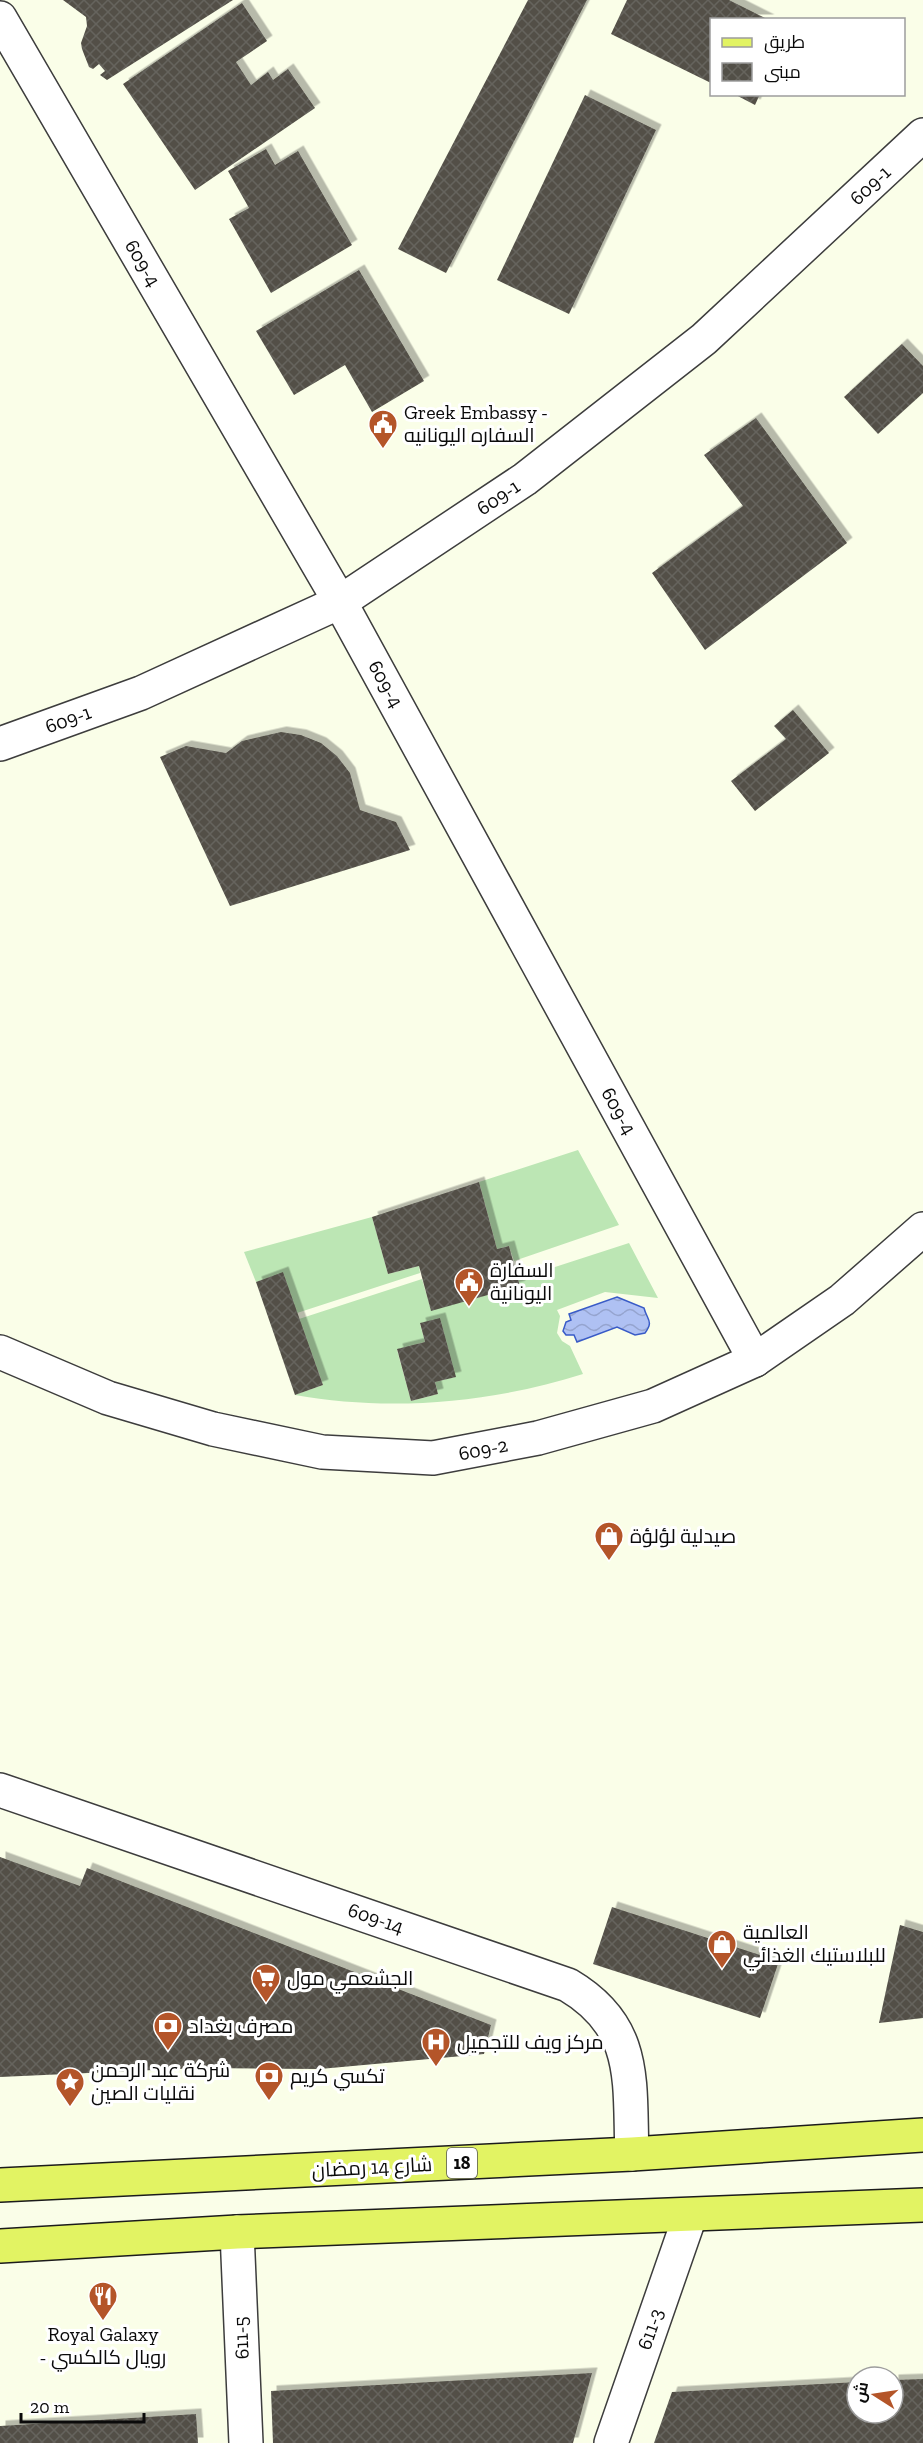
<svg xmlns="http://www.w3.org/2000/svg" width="923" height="2443" viewBox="0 0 923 2443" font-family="'Zilla Slab',Cairo,serif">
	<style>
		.grass { fill: #bce6b4; fill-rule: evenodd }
		.water { fill: url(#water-waves); stroke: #395bc7; stroke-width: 1.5 }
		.building { fill: url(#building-cross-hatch); filter: url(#shadow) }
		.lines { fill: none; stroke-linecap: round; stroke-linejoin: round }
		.minor-casing { stroke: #3d3d3d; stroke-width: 36 }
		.primary-casing { stroke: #1b1b1b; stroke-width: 36 }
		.minor { stroke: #fff; stroke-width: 33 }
		.primary { stroke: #e2f363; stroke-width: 33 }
		.labels { text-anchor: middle; stroke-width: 6; stroke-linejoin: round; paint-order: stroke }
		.shield { fill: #fff; stroke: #545454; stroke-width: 1.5 }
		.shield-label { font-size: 18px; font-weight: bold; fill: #0a0a0a }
		.street-label { font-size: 20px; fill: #0a0a0a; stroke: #fff }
		.poi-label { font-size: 20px; fill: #0a0a0a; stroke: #fff; text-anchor: start }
	</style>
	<defs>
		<pattern id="water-waves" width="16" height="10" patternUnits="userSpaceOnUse" patternTransform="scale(1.5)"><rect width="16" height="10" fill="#afc1f3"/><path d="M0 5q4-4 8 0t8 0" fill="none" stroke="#95a4cf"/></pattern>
		<pattern id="building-cross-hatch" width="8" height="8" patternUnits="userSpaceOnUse" patternTransform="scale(1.5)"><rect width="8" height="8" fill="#524f47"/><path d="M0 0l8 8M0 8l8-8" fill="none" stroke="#66645d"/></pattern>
		<filter id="shadow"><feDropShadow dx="5.5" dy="-5.5" stdDeviation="0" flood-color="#0004"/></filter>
	</defs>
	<rect width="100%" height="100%" fill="#fafee8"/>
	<g class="grass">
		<polygon points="578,1150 619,1225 514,1261 509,1246 497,1249 479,1182"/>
		<polygon points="372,1217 388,1274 419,1266 420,1273 297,1313 283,1273 256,1282 244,1252"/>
		<path d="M629,1243L658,1298L605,1292L557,1310L560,1316L557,1333L562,1341L570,1346L583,1374C491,1403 390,1412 295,1395L323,1385L299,1319L422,1279L431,1310L520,1286L518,1279ZM440,1319L455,1377L435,1382L438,1394L411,1401L397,1350L425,1342L420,1324Z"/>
	</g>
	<path class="water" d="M617,1297L644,1308C647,1320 654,1321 645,1333L635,1335L617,1327L577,1342L574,1335H566L563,1331L566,1322L571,1320L569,1314Z"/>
	<g class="building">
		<polygon points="63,0 233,0 107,80 100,75 105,71 99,64 93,69 89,67 82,49 81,43 87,26 86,17"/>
		<polygon points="528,0 587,0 446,273 398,249"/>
		<polygon points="627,0 729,0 769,20 711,20 711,83 611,34"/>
		<polygon points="242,3 267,41 236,62 251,85 268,72 273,80 288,69 315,108 195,190 123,84"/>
		<polygon points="734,94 760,94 755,105"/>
		<polygon points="585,95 656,130 569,314 497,280"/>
		<polygon points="266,149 275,165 298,151 352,245 271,293 229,219 249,208 228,171"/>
		<polygon points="359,270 424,381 372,412 345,365 294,395 256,331"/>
		<polygon points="902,344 923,366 923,393 878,434 844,397"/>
		<polygon points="756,418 847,543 705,650 652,573 743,506 704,455"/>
		<polygon points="793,710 829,753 755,811 731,781 786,739 774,726"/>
		<polygon points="281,732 301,735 321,743 337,756 350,773 360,810 396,822 410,850 230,906 160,757 186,746 226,753 242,741"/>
		<polygon points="479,1182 497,1249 509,1246 520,1286 431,1311 419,1266 388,1274 372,1217"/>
		<polygon points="283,1272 323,1385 295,1395 256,1282"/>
		<polygon points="440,1318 456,1377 435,1382 438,1394 411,1401 397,1349 425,1342 420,1323"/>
		<polygon points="0,1857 80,1886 87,1868 491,2025 484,2054 320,2069 198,2068 0,2077"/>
		<polygon points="612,1907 779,1961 760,2018 593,1964"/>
		<polygon points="900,1925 923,1932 923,2018 879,2023"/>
		<polygon points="592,2373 573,2443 273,2443 271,2391"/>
		<polygon points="923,2379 923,2443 654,2443 672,2392 857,2382 857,2413 893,2413 893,2380"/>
		<polygon points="196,2414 198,2443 0,2443 0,2426"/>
	</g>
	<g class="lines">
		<g class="minor-casing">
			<g id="minor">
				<polyline points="0,18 340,602 755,1360"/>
				<polyline points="0,744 141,693 340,602 525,479 704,339 923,135"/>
				<polyline points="0,1352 108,1398 213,1429 322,1452 433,1458 538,1438 653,1406 755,1360 842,1300 923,1229"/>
				<path d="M0,1790L568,1985C639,2027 629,2082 632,2154"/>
				<polyline points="237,2232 246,2443"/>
				<polyline points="611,2443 690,2216"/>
			</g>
		</g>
		<g class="primary-casing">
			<g id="primary">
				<polyline points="0,2185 632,2154 923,2135"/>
				<polyline points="0,2246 237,2232 923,2205"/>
			</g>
		</g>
		<use href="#minor" class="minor"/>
		<use href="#primary" class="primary"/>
	</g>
	<defs>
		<g id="civic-pin" transform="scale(1.5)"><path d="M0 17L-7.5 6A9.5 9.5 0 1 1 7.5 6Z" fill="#b45529" stroke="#fff"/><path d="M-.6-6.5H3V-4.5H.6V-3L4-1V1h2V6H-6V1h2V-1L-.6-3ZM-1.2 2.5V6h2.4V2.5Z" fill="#fff"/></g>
		<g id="shop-pin" transform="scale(1.5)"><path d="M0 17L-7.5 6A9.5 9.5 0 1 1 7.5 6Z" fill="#b45529" stroke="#fff"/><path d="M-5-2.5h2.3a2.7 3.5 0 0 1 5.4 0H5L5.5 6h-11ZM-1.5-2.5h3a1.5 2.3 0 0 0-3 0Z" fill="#fff"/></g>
		<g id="supermarket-pin" transform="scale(1.5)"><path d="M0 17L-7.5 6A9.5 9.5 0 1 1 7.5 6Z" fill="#b45529" stroke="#fff"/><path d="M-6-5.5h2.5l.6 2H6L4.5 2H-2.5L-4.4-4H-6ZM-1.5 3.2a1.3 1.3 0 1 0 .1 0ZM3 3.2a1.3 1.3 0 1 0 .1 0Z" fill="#fff"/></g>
		<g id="bank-pin" transform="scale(1.5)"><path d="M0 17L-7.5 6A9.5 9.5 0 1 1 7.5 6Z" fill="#b45529" stroke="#fff"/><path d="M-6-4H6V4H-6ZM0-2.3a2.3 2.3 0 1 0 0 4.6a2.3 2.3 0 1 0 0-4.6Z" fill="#fff"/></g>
		<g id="hospital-pin" transform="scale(1.5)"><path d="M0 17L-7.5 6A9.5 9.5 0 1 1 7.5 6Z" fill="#b45529" stroke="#fff"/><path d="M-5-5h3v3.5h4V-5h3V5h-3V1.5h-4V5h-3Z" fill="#fff"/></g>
		<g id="sight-pin" transform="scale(1.5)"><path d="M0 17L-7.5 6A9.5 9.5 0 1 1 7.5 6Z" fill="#b45529" stroke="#fff"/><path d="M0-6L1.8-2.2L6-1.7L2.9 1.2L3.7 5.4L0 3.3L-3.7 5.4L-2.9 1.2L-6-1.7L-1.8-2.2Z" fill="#fff"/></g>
		<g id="restaurant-pin" transform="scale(1.5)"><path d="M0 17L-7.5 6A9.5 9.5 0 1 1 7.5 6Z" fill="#b45529" stroke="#fff"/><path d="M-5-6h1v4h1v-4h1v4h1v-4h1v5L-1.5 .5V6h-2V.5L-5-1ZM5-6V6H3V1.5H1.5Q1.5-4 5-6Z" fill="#fff"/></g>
	</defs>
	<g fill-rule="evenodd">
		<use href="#civic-pin" x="383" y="424"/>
		<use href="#civic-pin" x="469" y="1282"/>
		<use href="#shop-pin" x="609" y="1536"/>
		<use href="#shop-pin" x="722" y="1944"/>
		<use href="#supermarket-pin" x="266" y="1978"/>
		<use href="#bank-pin" x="168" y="2026"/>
		<use href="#hospital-pin" x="436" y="2042"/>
		<use href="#bank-pin" x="269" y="2076"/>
		<use href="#sight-pin" x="70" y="2082"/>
		<use href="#restaurant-pin" x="103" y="2296"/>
	</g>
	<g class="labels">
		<rect class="shield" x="447" y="2148" width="30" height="30" rx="4.5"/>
		<g class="shield-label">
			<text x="462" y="2169">18</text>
		</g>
		<g class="street-label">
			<text transform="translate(870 185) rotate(-43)" y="7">609-1</text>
			<text transform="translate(143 263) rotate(60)" y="7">609-4</text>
			<text transform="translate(498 497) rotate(-34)" y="7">609-1</text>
			<text transform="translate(386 684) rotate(61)" y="7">609-4</text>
			<text transform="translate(68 719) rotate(-20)" y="7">609-1</text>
			<text transform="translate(619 1111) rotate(61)" y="7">609-4</text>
			<text transform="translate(483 1449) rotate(-11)" y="7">609-2</text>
			<text transform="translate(376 1918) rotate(19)" y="7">609-14</text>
			<text transform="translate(372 2167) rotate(-3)" y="7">شارع 14 رمضان</text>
			<text transform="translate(650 2329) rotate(-71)" y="7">611-3</text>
			<text transform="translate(241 2338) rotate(-92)" y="7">611-5</text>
		</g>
		<g class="poi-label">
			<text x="404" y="419">Greek Embassy -<tspan x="404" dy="23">السفاره اليونانيه</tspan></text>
			<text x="490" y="1277">السفارة<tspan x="490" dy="23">اليونانية</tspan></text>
			<text x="630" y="1543">صيدلية لؤلؤة</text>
			<text x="743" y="1939">العالمية<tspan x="743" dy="23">للبلاستيك الغذائي</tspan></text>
			<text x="287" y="1985">الجشعمي مول</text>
			<text x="189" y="2033">مصرف بغداد</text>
			<text x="457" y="2049">مركز ويف للتجميل</text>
			<text x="91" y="2077">شركة عبد الرحمن<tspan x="91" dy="23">نقليات الصين</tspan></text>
			<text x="290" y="2083">تكسي كريم</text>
			<text x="103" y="2341" text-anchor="middle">Royal Galaxy<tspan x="103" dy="23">- رويال كالكسي</tspan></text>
		</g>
	</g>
	<rect x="710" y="18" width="195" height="78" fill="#ffffff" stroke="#9d9d9d" stroke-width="1.5"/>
	<rect x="722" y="38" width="30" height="9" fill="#e2f363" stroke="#9d9d9d" stroke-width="1.5"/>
	<text x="764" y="48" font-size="18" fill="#0a0a0a">طريق</text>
	<rect x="722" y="63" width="30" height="18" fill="url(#building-cross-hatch)" stroke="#9d9d9d" stroke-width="1.5"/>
	<text x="764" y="78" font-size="18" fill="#0a0a0a">مبنى</text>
	<g transform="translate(875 2395) rotate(282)"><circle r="28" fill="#ffffff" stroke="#9d9d9d" stroke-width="1.5"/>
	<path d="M0-4.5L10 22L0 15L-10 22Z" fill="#b45529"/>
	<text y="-9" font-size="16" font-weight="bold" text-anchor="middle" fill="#0a0a0a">ش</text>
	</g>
	<path d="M21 2413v9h123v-9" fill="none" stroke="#0a0a0a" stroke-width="3"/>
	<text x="30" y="2413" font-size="18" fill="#0a0a0a" stroke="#ffffff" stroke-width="4.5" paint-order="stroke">20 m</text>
</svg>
